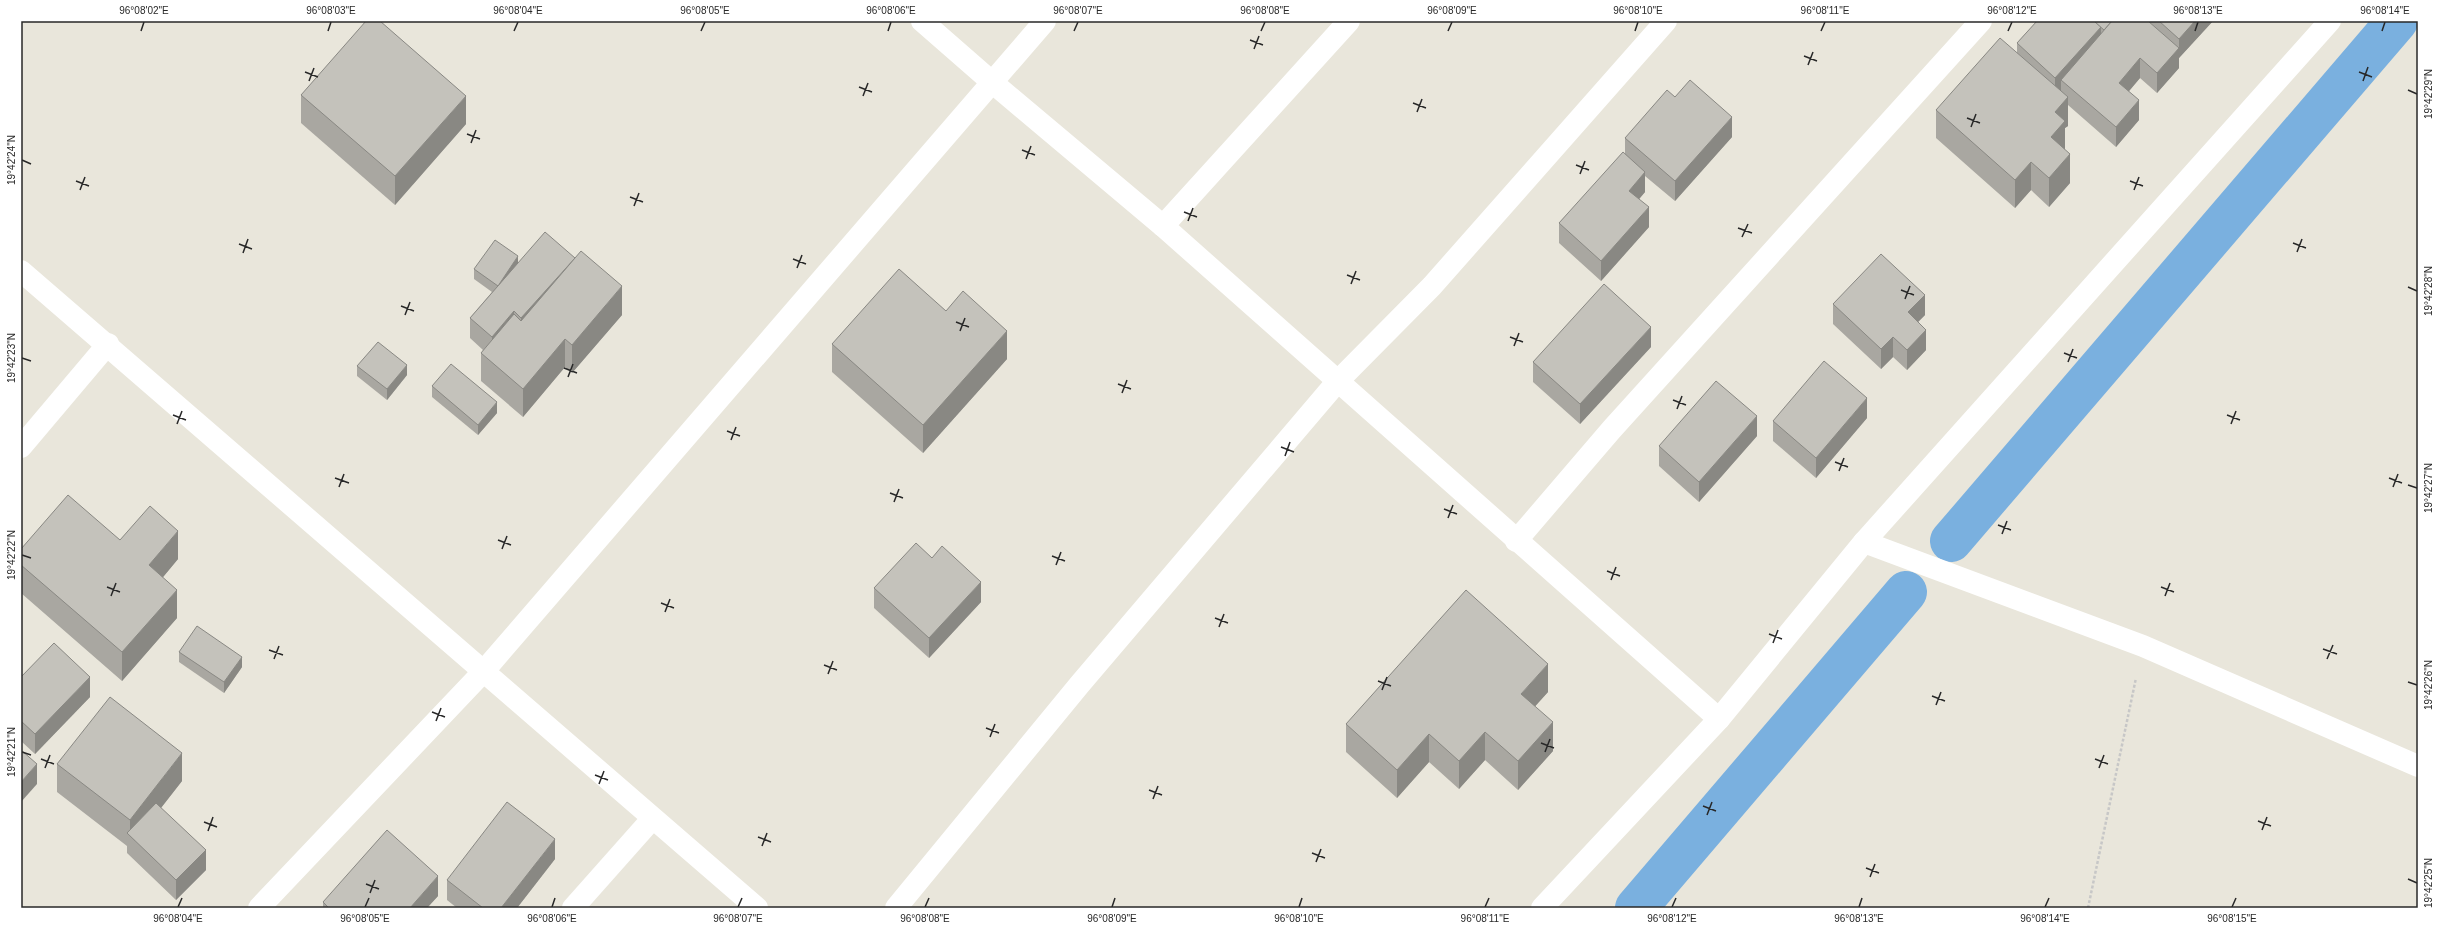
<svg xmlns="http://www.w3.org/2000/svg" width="2439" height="929" viewBox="0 0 2439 929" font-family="Arial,sans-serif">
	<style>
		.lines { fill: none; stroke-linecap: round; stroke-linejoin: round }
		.canal { stroke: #7ab0df; stroke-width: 42 }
		.path { stroke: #c7c7c7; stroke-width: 2.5; stroke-dasharray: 3 2; stroke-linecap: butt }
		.minor { stroke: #fff; stroke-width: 22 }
		.wall { fill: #a9a7a1 }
		.shaded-wall { fill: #898883 }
		.building { fill: #c4c2bb; stroke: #898883 }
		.ticks { fill: none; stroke: #282828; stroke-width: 1.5 }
		.neatline { fill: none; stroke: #282828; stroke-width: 1.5 }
		.ticks-label { font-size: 10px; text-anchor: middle; fill: #282828 }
	</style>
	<rect width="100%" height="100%" fill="#e9e6db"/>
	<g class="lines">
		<g class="canal">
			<polyline points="1951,541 2397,21"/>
			<polyline points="1636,908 1906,592"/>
		</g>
		<polyline class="path" points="2088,908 2136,678"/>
		<g class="minor">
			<polyline points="922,21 993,83 1163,226 1719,719"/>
			<polyline points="1163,226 1349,21"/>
			<polyline points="21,271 757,908"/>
			<polyline points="21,447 108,344"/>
			<polyline points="1516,541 1612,429 1981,21"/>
			<polyline points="1864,542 2143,646 2418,766"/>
			<polyline points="259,908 483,672 1045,21"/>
			<polyline points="573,908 652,819"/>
			<polyline points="896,908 1080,684 1337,382 1432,286 1666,21"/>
			<polyline points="1542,908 1719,719 1864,542 2330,21"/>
		</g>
	</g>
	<g class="wall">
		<polygon points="2037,21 2213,21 2179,58 2179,68 2157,93 2140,78 2129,91 2139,120 2116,147 2068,105 2068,126 2065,128 2065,150 2070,183 2049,207 2031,190 2015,208 1936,138 1936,110 2017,52 2017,43"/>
		<polygon points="301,95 466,124 395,205 301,123"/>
		<polygon points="1675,97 1732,137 1675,201 1645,176 1645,192 1639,199 1649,227 1601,281 1559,243 1559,223 1625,154 1625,138"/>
		<polygon points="518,262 622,315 572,373 565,367 523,417 481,381 481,353 483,350 470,338 470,318 492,292 474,279 474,269"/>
		<polygon points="1833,304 1925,315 1918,322 1926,350 1907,370 1893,357 1881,369 1833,324"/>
		<polygon points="946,311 1007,359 923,453 832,372 832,344"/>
		<polygon points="1651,347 1580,424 1533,382 1533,362"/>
		<polygon points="357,366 407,375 387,400 357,376"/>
		<polygon points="432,386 497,413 478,435 432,397"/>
		<polygon points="1867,418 1816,478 1773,441 1773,421"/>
		<polygon points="1757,436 1699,502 1659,466 1659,446"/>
		<polygon points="120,540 178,559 163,577 177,618 122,681 21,593 21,549"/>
		<polygon points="874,588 981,602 929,658 874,608"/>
		<polygon points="179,652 242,667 224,693 179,662"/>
		<polygon points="21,677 90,697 35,754 21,741"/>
		<polygon points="1548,692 1535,706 1553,751 1518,790 1485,760 1459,789 1429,762 1397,798 1346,752 1346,724"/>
		<polygon points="57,764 182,781 161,808 206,870 176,900 127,853 127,846 57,792"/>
		<polygon points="555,859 517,908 457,908 447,900 447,880"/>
		<polygon points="438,896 427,908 323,908 323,902"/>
	</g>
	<g class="shaded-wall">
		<polygon points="2195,21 2213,21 2179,58 2179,68 2157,93 2157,73 2179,48 2179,39"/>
		<polygon points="2101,27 2101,48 2061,80 2061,91 2055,98 2055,78"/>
		<polygon points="2140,58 2140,78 2119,103 2119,83"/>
		<polygon points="466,96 466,124 395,205 395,176"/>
		<polygon points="2068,97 2068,126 2065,128 2065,149 2051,165 2051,137 2055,112"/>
		<polygon points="2139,100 2139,120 2116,147 2116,127"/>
		<polygon points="1732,117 1732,137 1675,201 1675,181"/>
		<polygon points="2070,154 2070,183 2049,207 2049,178"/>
		<polygon points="2031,162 2031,190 2015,208 2015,180"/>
		<polygon points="1645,172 1645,192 1629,211 1629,191"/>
		<polygon points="1649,207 1649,227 1601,281 1601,261"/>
		<polygon points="518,256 518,267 498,286"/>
		<polygon points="575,258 521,338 521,318"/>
		<polygon points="622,286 622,315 572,373 572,345"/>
		<polygon points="1925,295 1925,315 1908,332 1908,312"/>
		<polygon points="514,311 514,331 492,357 492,337"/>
		<polygon points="1651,327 1651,347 1580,424 1580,404"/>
		<polygon points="1926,330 1926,350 1907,370 1907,350"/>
		<polygon points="1007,331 1007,359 923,453 923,425"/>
		<polygon points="1893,337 1893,357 1881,369 1881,349"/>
		<polygon points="565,339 565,367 523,417 523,389"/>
		<polygon points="407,365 407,375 387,400 387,389"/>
		<polygon points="1867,398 1867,418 1816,478 1816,458"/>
		<polygon points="497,402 497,413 478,435 478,425"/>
		<polygon points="1757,416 1757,436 1699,502 1699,482"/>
		<polygon points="178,531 178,559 149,594 149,565"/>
		<polygon points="981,582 981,602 929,658 929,638"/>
		<polygon points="177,590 177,618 122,681 122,652"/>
		<polygon points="242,657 242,667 224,693 224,682"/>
		<polygon points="1548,664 1548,692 1521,722 1521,694"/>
		<polygon points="90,677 90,697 35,754 35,734"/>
		<polygon points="1553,722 1553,751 1518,790 1518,761"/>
		<polygon points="1485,732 1485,760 1459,789 1459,761"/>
		<polygon points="1429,734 1429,762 1397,798 1397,770"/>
		<polygon points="182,753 182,781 135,841 130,836 130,820"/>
		<polygon points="37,764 37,784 21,802 21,782"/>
		<polygon points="555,839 555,859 517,908 501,908"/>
		<polygon points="206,850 206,870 176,900 176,880"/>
		<polygon points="438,876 438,896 427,908 410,908"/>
	</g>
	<g class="building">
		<polygon points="366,21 380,21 466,96 395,176 301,95"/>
		<polygon points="2037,21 2094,21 2101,27 2055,78 2017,43"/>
		<polygon points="2094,21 2112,21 2104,30"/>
		<polygon points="2112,21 2148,21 2179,48 2157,73 2140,58 2119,83 2139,100 2116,127 2061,80"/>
		<polygon points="2159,21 2195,21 2179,39"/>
		<polygon points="2000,38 2068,97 2055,112 2065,121 2051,137 2070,154 2049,178 2031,162 2015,180 1936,110"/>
		<polygon points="1690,80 1732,117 1675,181 1625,138 1667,90 1675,97"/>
		<polygon points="1623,152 1645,172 1629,191 1649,207 1601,261 1559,223"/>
		<polygon points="545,232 575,258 521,318 514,311 492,337 470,318"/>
		<polygon points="495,240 518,256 498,286 474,269"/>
		<polygon points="581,251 622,286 572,345 565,339 523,389 481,353 514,314 521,321"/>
		<polygon points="1881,254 1925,295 1908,312 1926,330 1907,350 1893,337 1881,349 1833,304"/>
		<polygon points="899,269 946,311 963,291 1007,331 923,425 832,344"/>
		<polygon points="1604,284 1651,327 1580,404 1533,362"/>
		<polygon points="378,342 407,365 387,389 357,366"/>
		<polygon points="1824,361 1867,398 1816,458 1773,421"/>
		<polygon points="451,364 497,402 478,425 432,386"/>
		<polygon points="1716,381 1757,416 1699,482 1659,446"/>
		<polygon points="68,495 120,540 150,506 178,531 149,565 177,590 122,652 21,565 21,549"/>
		<polygon points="916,543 932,558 942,546 981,582 929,638 874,588"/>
		<polygon points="1466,590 1548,664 1521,694 1553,722 1518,761 1485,732 1459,761 1429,734 1397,770 1346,724"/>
		<polygon points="197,626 242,657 224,682 179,652"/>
		<polygon points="54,643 90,677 35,734 21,721 21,677"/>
		<polygon points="110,697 182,753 130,820 57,764"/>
		<polygon points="21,750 37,764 21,782"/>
		<polygon points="507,802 555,839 501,908 483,908 447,880"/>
		<polygon points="156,803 206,850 176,880 127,833"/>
		<polygon points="387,830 438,876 410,908 329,908 323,902"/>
	</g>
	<path class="ticks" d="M141,31L144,22M328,31L331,22M514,31L518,22M701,31L705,22M888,31L891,22M1074,31L1078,22M1261,31L1265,22M1448,31L1452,22M1635,31L1638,22M1821,31L1825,22M2008,31L2012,22M2195,31L2198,22M2382,31L2385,22M1250,40L1263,45M1254,49L1259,36M1804,56L1817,61M1808,65L1813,52M305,72L318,77M2359,72L2372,77M309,81L314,68M2363,81L2368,67M859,87L872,92M2408,90L2417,94M863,96L868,83M1413,103L1426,108M1417,112L1422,99M1967,118L1980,123M1971,127L1976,114M467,134L480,139M471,143L476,130M1022,150L1035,155M1026,159L1031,146M22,160L31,164M1576,165L1589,170M1580,174L1585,161M76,181L89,186M2130,181L2143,186M80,190L85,177M2134,190L2139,177M630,197L643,202M634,206L639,193M1184,212L1197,217M1188,221L1193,208M1738,228L1752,233M1742,237L1748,224M2293,243L2306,248M239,244L252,249M2297,252L2302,239M243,253L248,239M793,259L806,264M797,268L802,255M1347,275L1360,280M1351,284L1356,271M2408,287L2417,291M1901,290L1914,295M1905,299L1910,286M401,306L414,311M405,315L410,302M956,322L969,327M960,331L965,318M1510,337L1523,342M1514,346L1519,333M2064,353L2077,358M22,358L31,361M2068,362L2073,349M564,368L577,373M568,377L573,364M1118,384L1131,389M1122,393L1127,380M1673,400L1686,405M1677,409L1682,396M173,415L186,420M2227,415L2240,420M177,424L182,411M2231,424L2236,411M727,431L740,436M731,440L736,427M1281,447L1294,452M1285,456L1290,442M1835,462L1848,467M1839,471L1844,458M335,478L349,483M2389,478L2402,483M2408,485L2417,488M339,487L344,474M2393,487L2398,474M890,493L903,498M894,502L899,489M1444,509L1457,514M1448,518L1453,505M1998,525L2011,530M2002,534L2007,521M498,540L511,545M502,549L507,536M22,555L31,558M1052,556L1065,561M1056,565L1061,552M1607,571L1620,576M1611,580L1616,567M107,587L120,592M2161,587L2174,592M111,596L116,583M2165,596L2170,583M661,603L674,608M665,612L670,599M1215,618L1228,623M1219,627L1224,614M1769,634L1782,639M1773,643L1778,630M2323,649L2337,654M269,650L283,655M274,659L279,646M2327,659L2333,645M824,665L837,670M828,674L833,661M1378,681L1391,686M2408,682L2417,685M1382,690L1387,677M1932,696L1945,701M1936,705L1941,692M432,712L445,717M436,721L441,708M986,728L999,733M990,737L995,724M1541,743L1554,748M22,752L31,755M1545,752L1550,739M41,759L54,764M2095,759L2108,764M45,768L50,755M2099,768L2104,755M595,775L608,780M599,784L604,771M1149,790L1162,795M1153,799L1158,786M1703,806L1716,811M1707,815L1712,802M2258,821L2271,826M204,822L217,827M2262,830L2267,817M208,831L213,817M758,837L771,842M762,846L767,833M1312,853L1325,858M1316,862L1321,849M1866,868L1879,873M1870,877L1875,864M2408,879L2417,883M366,884L379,889M370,893L375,880M178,907L182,898M365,907L369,898M552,907L555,898M738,907L742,898M925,907L929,898M1112,907L1115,898M1299,907L1302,898M1485,907L1489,898M1672,907L1676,898M1859,907L1862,898M2045,907L2049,898M2232,907L2236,898"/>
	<rect width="2439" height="929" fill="none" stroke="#ffffff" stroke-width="44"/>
	<rect x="22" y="22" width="2395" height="885" class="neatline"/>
	<g class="ticks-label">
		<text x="144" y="14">96°08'02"E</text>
		<text x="331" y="14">96°08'03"E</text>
		<text x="518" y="14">96°08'04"E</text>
		<text x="705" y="14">96°08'05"E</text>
		<text x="891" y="14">96°08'06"E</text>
		<text x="1078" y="14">96°08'07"E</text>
		<text x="1265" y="14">96°08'08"E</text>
		<text x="1452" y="14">96°08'09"E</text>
		<text x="1638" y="14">96°08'10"E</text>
		<text x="1825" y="14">96°08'11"E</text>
		<text x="2012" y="14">96°08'12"E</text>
		<text x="2198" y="14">96°08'13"E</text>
		<text x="2385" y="14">96°08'14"E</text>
		<text transform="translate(2428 94) rotate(-90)" y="4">19°42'29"N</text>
		<text transform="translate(11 160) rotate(-90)" y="4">19°42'24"N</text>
		<text transform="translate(2428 291) rotate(-90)" y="4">19°42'28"N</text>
		<text transform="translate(11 358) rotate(-90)" y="4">19°42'23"N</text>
		<text transform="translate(2428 488) rotate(-90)" y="4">19°42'27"N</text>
		<text transform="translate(11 555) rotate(-90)" y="4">19°42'22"N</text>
		<text transform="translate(2428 685) rotate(-90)" y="4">19°42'26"N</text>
		<text transform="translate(11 752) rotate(-90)" y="4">19°42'21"N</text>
		<text transform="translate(2428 883) rotate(-90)" y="4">19°42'25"N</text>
		<text x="178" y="922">96°08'04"E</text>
		<text x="365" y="922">96°08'05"E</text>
		<text x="552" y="922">96°08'06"E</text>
		<text x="738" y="922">96°08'07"E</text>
		<text x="925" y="922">96°08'08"E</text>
		<text x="1112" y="922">96°08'09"E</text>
		<text x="1299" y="922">96°08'10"E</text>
		<text x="1485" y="922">96°08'11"E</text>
		<text x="1672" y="922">96°08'12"E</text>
		<text x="1859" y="922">96°08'13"E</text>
		<text x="2045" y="922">96°08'14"E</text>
		<text x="2232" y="922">96°08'15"E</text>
	</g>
</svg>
